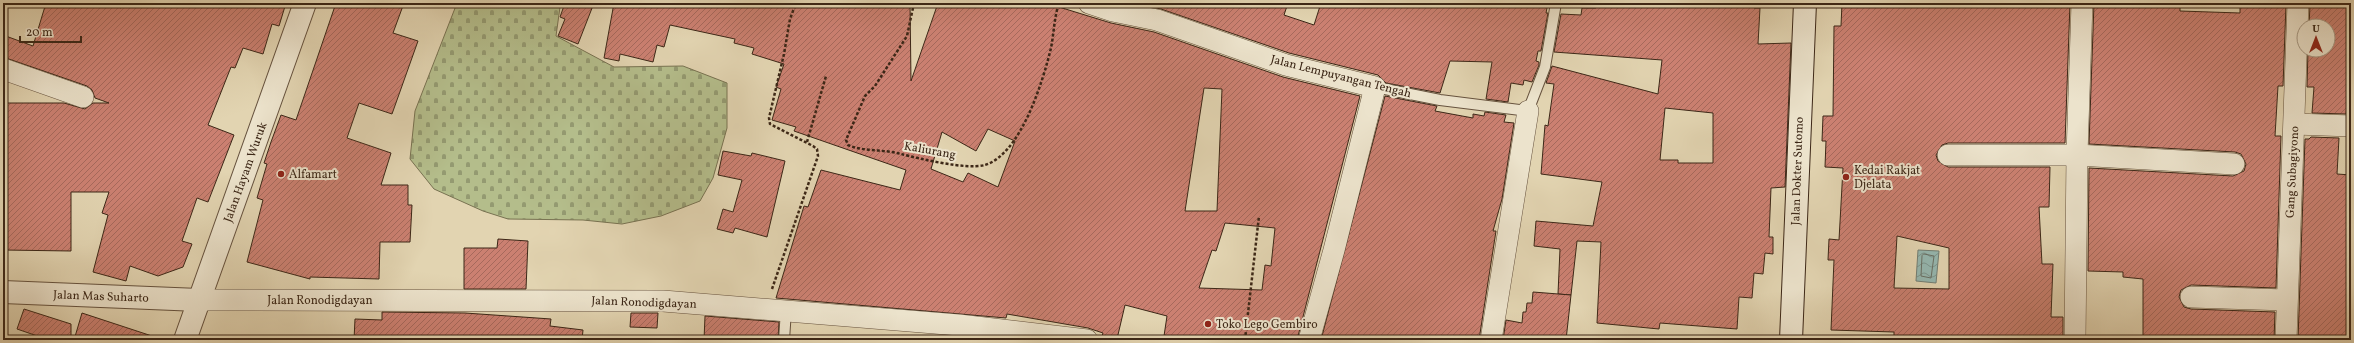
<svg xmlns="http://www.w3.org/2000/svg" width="2354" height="343" viewBox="0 0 2354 343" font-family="Vollkorn,serif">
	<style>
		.cemetery { fill: url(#cemetery-stones); stroke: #787251 }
		.water { fill: url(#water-waves); stroke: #717d73 }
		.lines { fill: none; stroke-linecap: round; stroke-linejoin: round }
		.shore { stroke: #686f64; stroke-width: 1 }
		.building { fill: url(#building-hatch); stroke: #3c2717; fill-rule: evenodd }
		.service-casing { stroke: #66523e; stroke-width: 12 }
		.minor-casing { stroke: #66523e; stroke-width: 22 }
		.tertiary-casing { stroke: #66523e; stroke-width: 24 }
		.secondary-casing { stroke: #3c2717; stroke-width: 24 }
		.path { stroke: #3c2717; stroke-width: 2.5; stroke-dasharray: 3 2; stroke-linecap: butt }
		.service { stroke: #ece3cc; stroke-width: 10 }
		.minor { stroke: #ece3cc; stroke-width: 21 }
		.tertiary { stroke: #ece3cc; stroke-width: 22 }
		.secondary { stroke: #ece3cc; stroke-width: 22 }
		.poi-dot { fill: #8f2418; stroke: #ece3cc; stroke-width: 1.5 }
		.labels { text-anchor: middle; stroke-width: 4; stroke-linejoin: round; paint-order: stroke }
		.street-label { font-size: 12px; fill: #3c2717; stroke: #ece3cc }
		.poi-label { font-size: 12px; fill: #3c2717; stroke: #ece3cc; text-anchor: start }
	</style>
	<defs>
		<pattern id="cemetery-stones" width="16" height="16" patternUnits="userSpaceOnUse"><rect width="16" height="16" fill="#b4bd8b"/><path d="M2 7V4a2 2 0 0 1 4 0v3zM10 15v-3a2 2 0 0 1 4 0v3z" fill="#949a71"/></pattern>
		<pattern id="water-waves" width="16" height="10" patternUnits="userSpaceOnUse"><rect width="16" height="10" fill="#95b7b0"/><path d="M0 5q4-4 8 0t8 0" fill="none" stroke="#7b958e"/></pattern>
		<pattern id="building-hatch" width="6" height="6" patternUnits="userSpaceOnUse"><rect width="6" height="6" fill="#cb8071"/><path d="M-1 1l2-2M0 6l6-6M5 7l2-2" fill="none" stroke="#a6695c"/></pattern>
	</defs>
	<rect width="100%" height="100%" fill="#e2d4b1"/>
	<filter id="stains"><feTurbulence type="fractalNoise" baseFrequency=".005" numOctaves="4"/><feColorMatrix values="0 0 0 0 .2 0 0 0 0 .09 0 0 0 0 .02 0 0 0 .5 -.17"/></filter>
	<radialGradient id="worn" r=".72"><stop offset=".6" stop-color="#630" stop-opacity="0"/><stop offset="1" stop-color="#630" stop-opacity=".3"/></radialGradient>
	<polygon class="cemetery" points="457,3 563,3 560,7 556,36 614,67 683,66 727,83 727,128 713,178 700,201 661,216 622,224 583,220 508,219 483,211 434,189 410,159 415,111"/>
	<polygon class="water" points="1918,250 1939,251 1936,283 1916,281"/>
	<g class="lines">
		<polygon class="shore" points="1924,254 1934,256 1931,278 1921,276 1922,256"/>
	</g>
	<g class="building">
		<polygon points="46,3 108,3 121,8 123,3 286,3 279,26 272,24 263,54 243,48 235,68 231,67 208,125 234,135 208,202 197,198 182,241 192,244 183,267 158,276 130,266 126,281 93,272 108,215 102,213 109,192 71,192 71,251 3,250 4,103 64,103 85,109 93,103 109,103 95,98 92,90 87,86 3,57 3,35 33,46"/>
		<polygon points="336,3 404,3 393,33 418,41 392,114 359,103 347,138 391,153 381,185 408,185 408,205 412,205 410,242 380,242 379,279 310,277 310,279 247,262 263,200 257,198 267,164 264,163 271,142 281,115 296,120"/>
		<polygon points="565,3 594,3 578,44 558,36 565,19 560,17"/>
		<path d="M614,3H910L911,81L938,3H1046L1111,23L1154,32L1283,77L1360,96L1297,340H1193L1164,336L1167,316L1125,305L1117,339L1102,336L1103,333L1088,328L1007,314L1006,318L776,298L804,206L808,207L821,170L900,190L906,170L794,131L796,127L772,120L781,89L776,87L784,64L752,54L754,48L734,43L735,39L670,25L664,47L657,45L653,62L620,54L619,61L604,58ZM1204,88L1222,89L1217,211H1185ZM988,129L1015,141L998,187L968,173L963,182L931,169L942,132L976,151ZM1225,223L1275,228L1271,266L1265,265L1262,290L1199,288L1212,250L1216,251Z"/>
		<polygon points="1134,3 1288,3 1284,15 1314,25 1321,3 1503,3 1517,6 1518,3 1548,3 1546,13 1548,13 1541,51 1538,51 1536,61 1539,62 1539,65 1532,82 1524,80 1523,85 1511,83 1508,102 1486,99 1492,62 1450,61 1440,93 1386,83 1378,75 1289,53 1161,9"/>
		<path d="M1596,3H1754V8H1760L1758,44L1791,43L1785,187L1771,188L1769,237H1773V254L1765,253L1763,274L1754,273L1752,298L1739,297L1737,329L1660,323L1659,329L1597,323L1601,242L1577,241L1571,295L1558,294L1560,249L1534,246L1536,221L1593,226L1602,182L1541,174L1545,125L1548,126L1554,84L1546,83L1552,66L1658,94L1662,60L1554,52L1561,14L1581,15L1582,8H1596ZM1665,108L1713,113V163H1678V160H1660Z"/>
		<path d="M1842,3H2070L2065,143H1948L1942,145L1936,155L1938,161L1948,167H2050L2049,207H2039L2042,264H2053L2051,317H2063V340H1894V332L1831,330L1834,260H1828L1829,239L1839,240L1843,168L1825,167L1826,141H1822L1823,116H1833L1834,26H1841ZM1897,236L1949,248V289L1894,288Z"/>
		<polygon points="2094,3 2180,3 2180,11 2240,13 2240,3 2286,4 2283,86 2278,86 2275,136 2281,136 2276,288 2191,285 2181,290 2179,297 2184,307 2191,309 2275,312 2274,340 2169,340 2169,338 2143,337 2143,279 2123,277 2123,272 2088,271 2089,168 2233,176 2244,171 2246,164 2241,154 2235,152 2089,144"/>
		<polygon points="2310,5 2351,7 2351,69 2346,114 2312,113 2314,87 2307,87 2308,50 2328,50 2328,26 2309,26"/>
		<polygon points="1385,96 1437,106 1435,111 1473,118 1473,114 1484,116 1485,112 1506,115 1504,122 1514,123 1502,199 1493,231 1496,231 1479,340 1321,340"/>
		<polygon points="2311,137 2339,138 2337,174 2351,175 2351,340 2298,340 2305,139 2309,139"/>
		<polygon points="723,151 751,156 752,153 785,161 767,237 735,228 733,233 717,229 723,209 733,212 742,180 718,175"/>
		<polygon points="498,239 528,241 526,289 464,289 464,248 497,248"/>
		<polygon points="1533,292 1571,295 1566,340 1503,340 1506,320 1522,323 1523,312 1526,312 1527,303 1532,303"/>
		<polygon points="24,309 71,324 71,340 49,340 17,329"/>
		<polygon points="382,312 465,313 551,319 550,326 583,330 582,340 354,340 355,319 382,320"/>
		<polygon points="82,313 155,337 154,340 74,340"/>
		<polygon points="631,313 658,313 657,328 630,327"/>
		<polygon points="705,316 779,322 778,340 704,340"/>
	</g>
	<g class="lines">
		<g class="service-casing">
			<g id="service">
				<polyline points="1375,87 1440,100 1528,111 1545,67 1556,3"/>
				<polyline points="784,340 786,310"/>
			</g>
		</g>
		<g class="minor-casing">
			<g id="minor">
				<polyline points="1089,3 1113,11 1157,20 1286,65 1375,87 1334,250 1309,340"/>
				<polyline points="3,69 83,97"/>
				<polyline points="2295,124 2351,126"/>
				<polyline points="1948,155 2077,155 2234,164"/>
				<polyline points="2191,297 2286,300"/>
				<polyline points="199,300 663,301 959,325 1087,340"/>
				<polyline points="1491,340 1528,111"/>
				<polyline points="2075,340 2077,155 2082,3"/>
				<polyline points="2286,340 2298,3"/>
			</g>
		</g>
		<g class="tertiary-casing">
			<g id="tertiary">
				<polyline points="3,292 199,300"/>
				<polyline points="185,340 305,3"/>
			</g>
		</g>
		<g class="secondary-casing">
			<polyline id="secondary" points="1791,340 1805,3"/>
		</g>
		<g class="path">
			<path d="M914,3L907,36L875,86L865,96L846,140L848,145C864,152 884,149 901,154C921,159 966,170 985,165C1021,154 1043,81 1051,48C1054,33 1054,18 1059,3"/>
			<polyline points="807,142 826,76"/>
			<polyline points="772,289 818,156 817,149 813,146 770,124 769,118 784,54 790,19 796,3"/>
			<polyline points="1245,340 1259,216"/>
		</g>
		<use href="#service" class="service"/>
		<use href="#minor" class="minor"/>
		<use href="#tertiary" class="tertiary"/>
		<use href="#secondary" class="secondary"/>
	</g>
	<g class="poi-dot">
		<circle cx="281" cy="174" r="4"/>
		<circle cx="1846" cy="177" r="4"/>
		<circle cx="1208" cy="324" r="4"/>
	</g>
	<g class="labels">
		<g class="street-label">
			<text transform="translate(1341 76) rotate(14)" y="4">Jalan Lempuyangan Tengah</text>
			<text transform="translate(930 150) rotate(10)" y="4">Kaliurang</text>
			<text transform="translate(1797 171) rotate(-88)" y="4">Jalan Dokter Sutomo</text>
			<text transform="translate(245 172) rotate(-70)" y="4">Jalan Hayam Wuruk</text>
			<text transform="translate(2292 172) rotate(-87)" y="4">Gang Subagiyono</text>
			<text transform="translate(101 296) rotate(2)" y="4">Jalan Mas Suharto</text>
			<text x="320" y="304">Jalan Ronodigdayan</text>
			<text transform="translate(644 302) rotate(2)" y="4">Jalan Ronodigdayan</text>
		</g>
		<g class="poi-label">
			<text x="1854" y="174">Kedai Rakjat<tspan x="1854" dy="14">Djelata</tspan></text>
			<text x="289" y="178">Alfamart</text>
			<text x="1216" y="328">Toko Lego Gembiro</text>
		</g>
	</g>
	<rect width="2354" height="343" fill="none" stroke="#e2d4b1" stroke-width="16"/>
	<rect x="4" y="4" width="2346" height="335" fill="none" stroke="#3c2717" stroke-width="2"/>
	<rect x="8" y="8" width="2338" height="327" fill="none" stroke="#3c2717"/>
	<g transform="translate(2316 38)"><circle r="19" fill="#ece3cc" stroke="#a69884"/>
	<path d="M0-3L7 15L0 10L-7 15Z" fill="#8f2418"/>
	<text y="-6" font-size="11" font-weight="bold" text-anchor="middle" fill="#3c2717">U</text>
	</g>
	<path d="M20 36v6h61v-6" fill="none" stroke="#3c2717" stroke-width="2"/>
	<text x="26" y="36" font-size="12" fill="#3c2717" stroke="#ece3cc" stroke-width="3" paint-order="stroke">20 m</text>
	<rect width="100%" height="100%" filter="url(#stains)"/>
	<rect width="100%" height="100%" fill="url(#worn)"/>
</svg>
